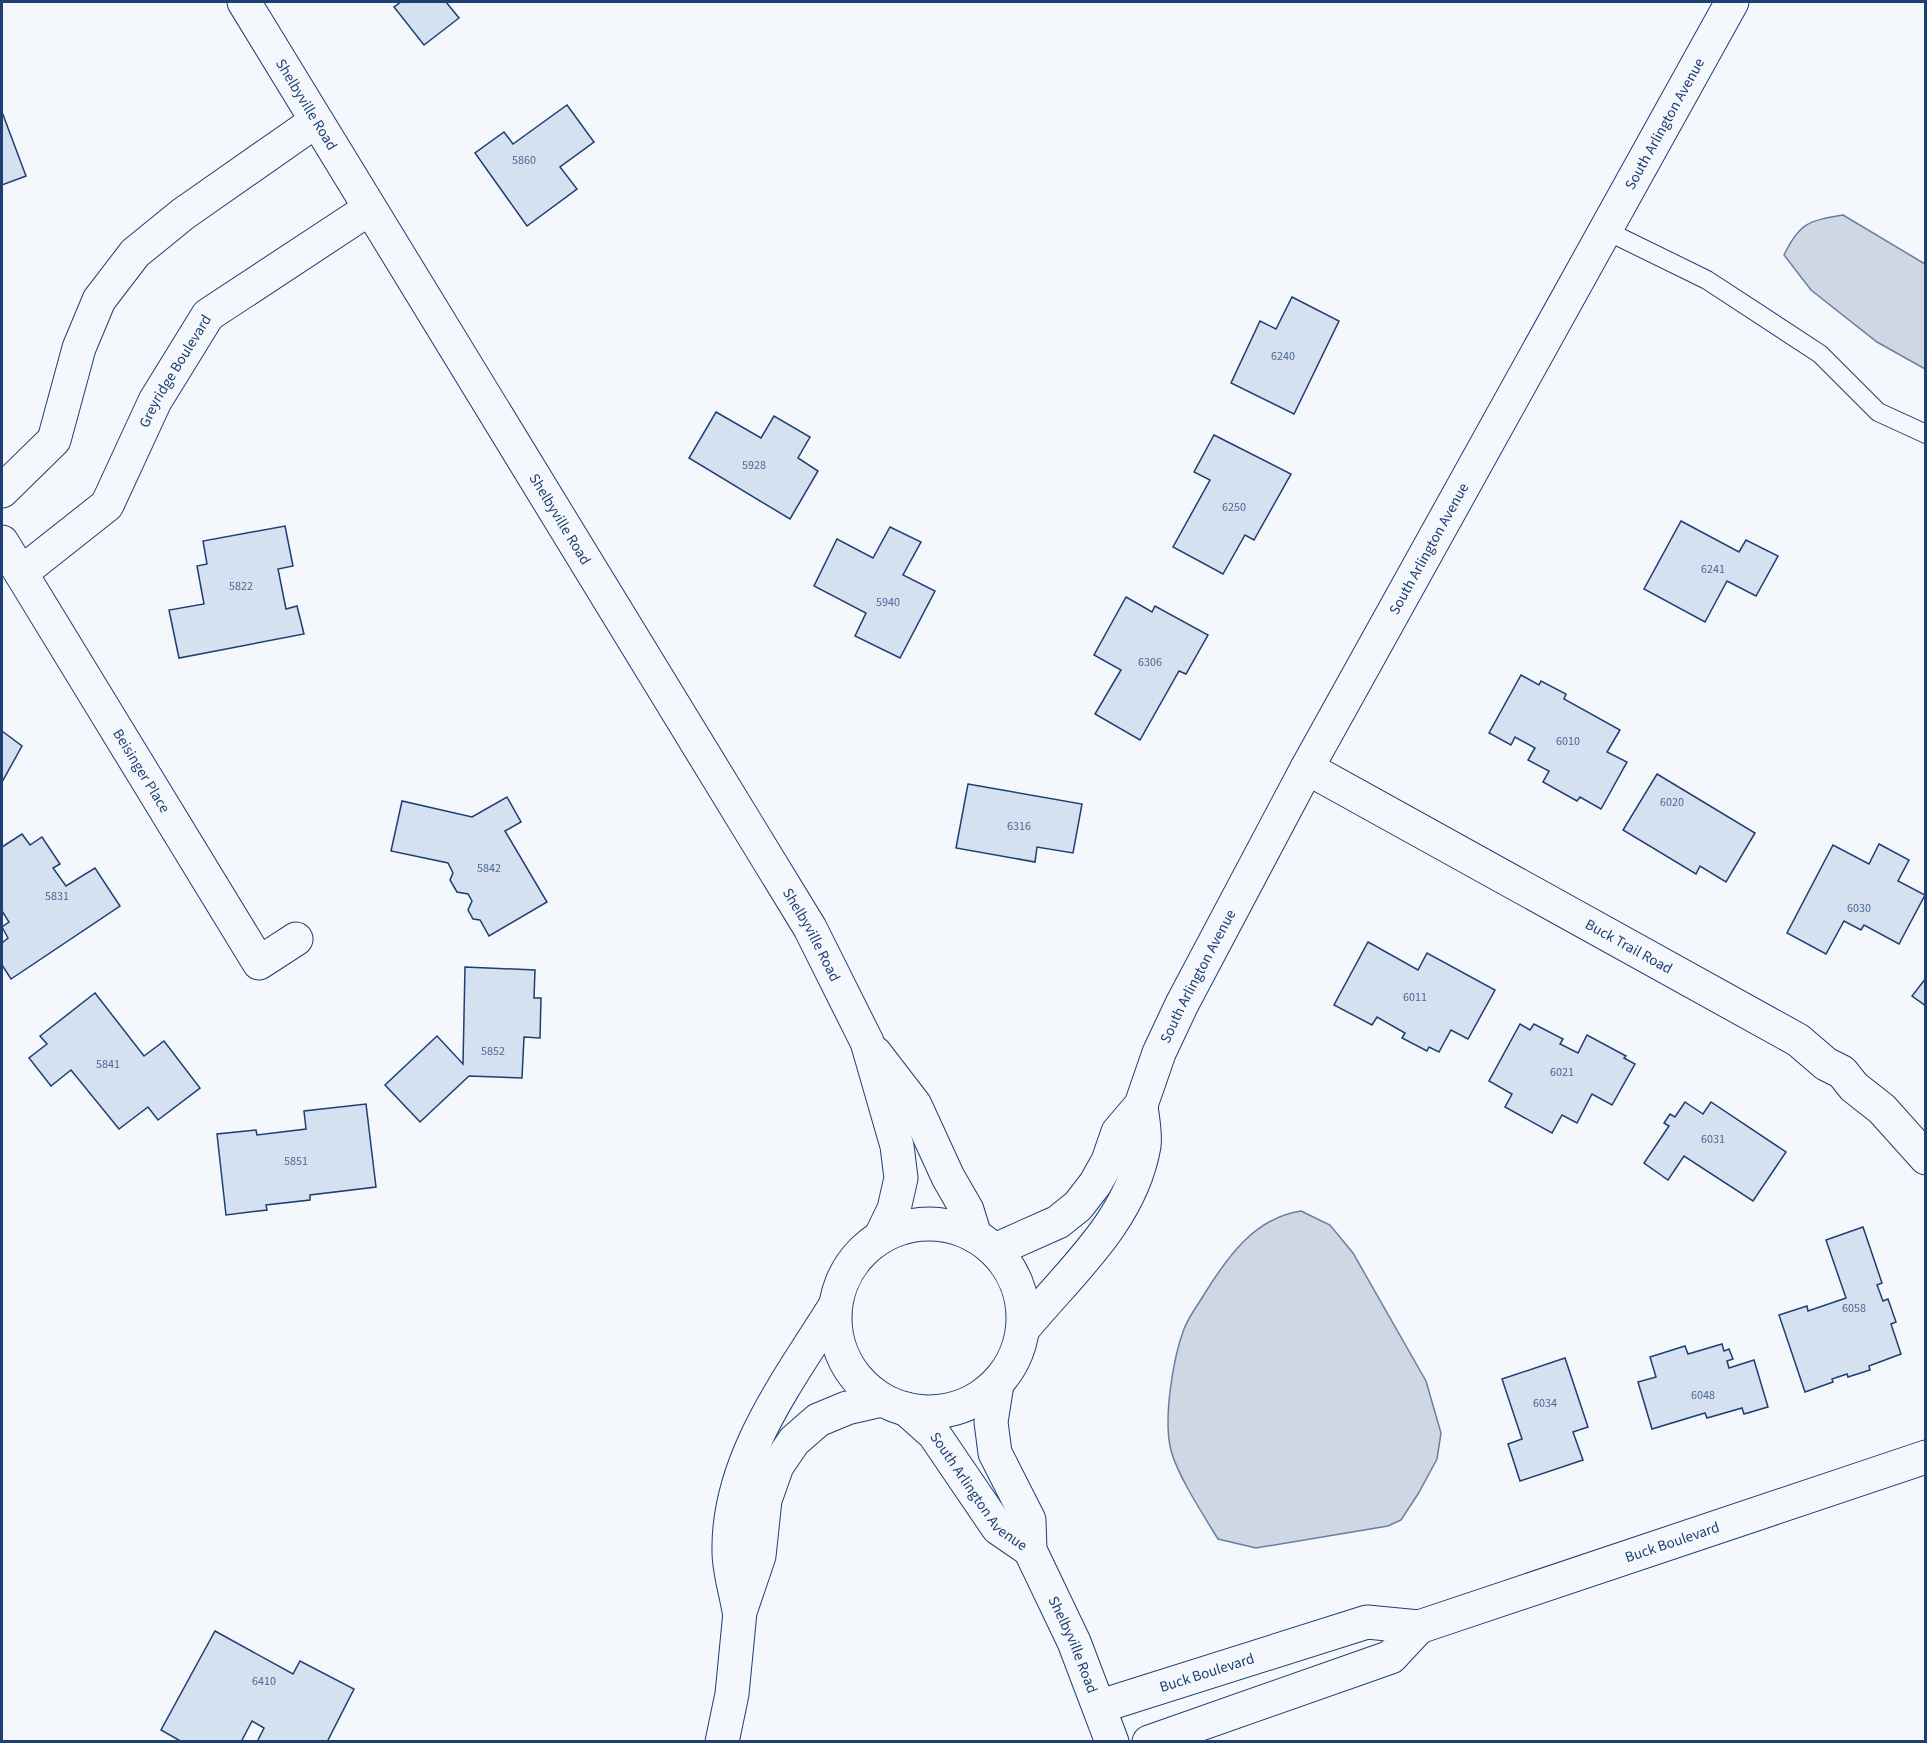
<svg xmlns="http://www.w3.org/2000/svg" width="1927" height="1743" viewBox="0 0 1927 1743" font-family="'Source Sans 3',sans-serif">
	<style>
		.water { fill: #cfd7e4; stroke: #687fa3; stroke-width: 1.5 }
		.building { fill: #d5e0f0; stroke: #1d3f73; stroke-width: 1.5 }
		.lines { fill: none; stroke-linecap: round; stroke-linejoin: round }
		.service-casing { stroke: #1d3f73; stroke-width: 20 }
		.minor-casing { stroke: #1d3f73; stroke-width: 35 }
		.secondary-casing { stroke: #1d3f73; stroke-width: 35 }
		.service { stroke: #f4f7fb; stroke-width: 18 }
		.minor { stroke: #f4f7fb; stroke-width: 33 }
		.secondary { stroke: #f4f7fb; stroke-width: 33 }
		.labels { text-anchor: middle; stroke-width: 4.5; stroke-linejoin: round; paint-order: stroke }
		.number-label { font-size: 12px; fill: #4b6792 }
		.street-label { font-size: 15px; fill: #1d3f73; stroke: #f4f7fb }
	</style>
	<rect width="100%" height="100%" fill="#f4f7fb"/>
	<g class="water">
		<path d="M1843,215L1925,264V369L1877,342L1811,290L1784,255C1800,222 1809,221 1843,215Z"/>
		<path d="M1301,1211L1330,1225L1353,1253L1426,1381L1441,1433L1437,1459L1418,1494L1401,1520L1388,1526L1256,1548L1218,1539C1204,1516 1175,1472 1170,1446C1164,1415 1173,1358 1184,1329C1189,1316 1198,1305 1205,1293C1228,1256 1255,1218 1301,1211Z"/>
	</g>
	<g class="building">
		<polygon points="401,2 446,2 459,18 424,45 394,7"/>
		<polygon points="567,105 594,142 560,167 577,189 527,226 475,153 504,132 513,144"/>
		<polygon points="2,112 26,176 2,185"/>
		<polygon points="1292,297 1339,321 1294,414 1231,383 1260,321 1276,329"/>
		<polygon points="716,412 761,438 774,416 810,437 798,458 818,471 790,519 689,458"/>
		<polygon points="1214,435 1291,474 1254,540 1245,535 1223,574 1173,547 1210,480 1194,472"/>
		<polygon points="1681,521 1739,552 1746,540 1778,556 1756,596 1727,581 1705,622 1644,589"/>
		<polygon points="285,526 293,566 278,569 286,609 297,606 304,634 179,658 169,610 204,604 197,566 207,564 203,541"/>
		<polygon points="890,527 921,542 903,575 935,591 900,658 855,636 866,613 814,586 837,539 873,558"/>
		<polygon points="1126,597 1152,612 1155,606 1208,635 1186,674 1179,671 1140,740 1095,714 1121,670 1094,655"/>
		<polygon points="1521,675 1539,685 1541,681 1566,694 1564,699 1620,730 1607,752 1627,762 1601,809 1580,797 1577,801 1543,782 1549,771 1528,760 1535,748 1515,737 1511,745 1489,733"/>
		<polygon points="2,731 22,746 2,782"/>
		<polygon points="1657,774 1755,833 1726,882 1700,866 1696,874 1623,830"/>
		<polygon points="968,784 1082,804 1073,853 1037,847 1035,862 956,848"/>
		<polygon points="507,797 521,822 505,831 547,902 489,936 480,920 473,919 468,910 472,901 468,894 457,892 450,880 453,873 448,863 391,851 402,801 472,817"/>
		<polygon points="22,834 30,845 42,837 60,864 53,868 66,886 95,868 120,906 11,979 2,965 2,943 8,938 2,927 9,922 2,911 2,847"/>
		<polygon points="1879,844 1909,860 1898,881 1925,895 1899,944 1864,925 1861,930 1844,921 1826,954 1787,933 1833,845 1869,864"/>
		<polygon points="1368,942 1418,970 1427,953 1495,990 1468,1039 1451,1030 1439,1052 1429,1047 1427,1051 1402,1038 1405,1033 1377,1017 1372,1025 1334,1005"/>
		<polygon points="465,967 535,970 534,998 541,998 540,1038 524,1037 522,1078 469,1076 420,1122 385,1085 437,1036 463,1064"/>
		<polygon points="1926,978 1926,1006 1912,996"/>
		<polygon points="95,993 144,1056 164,1041 200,1088 158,1120 148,1107 119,1129 71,1070 51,1086 29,1058 47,1044 40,1036"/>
		<polygon points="1520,1024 1530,1030 1534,1024 1563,1039 1560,1044 1578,1053 1587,1035 1626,1056 1624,1058 1635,1064 1612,1105 1592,1094 1577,1123 1562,1115 1552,1133 1505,1107 1512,1094 1489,1081"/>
		<polygon points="1685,1102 1703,1114 1711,1102 1786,1152 1753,1201 1684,1156 1668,1180 1644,1163 1669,1126 1664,1123 1670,1114 1675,1117"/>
		<polygon points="366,1104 376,1187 310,1195 310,1200 266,1205 267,1210 226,1215 217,1134 256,1130 257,1135 306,1129 304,1111"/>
		<polygon points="1863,1227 1882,1283 1877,1285 1883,1301 1888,1299 1896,1322 1891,1324 1901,1354 1869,1366 1870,1370 1848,1377 1847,1374 1832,1379 1833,1382 1805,1392 1779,1315 1807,1306 1808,1311 1846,1298 1826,1240"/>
		<polygon points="1722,1344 1724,1351 1729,1349 1733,1359 1727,1361 1729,1368 1754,1360 1768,1407 1744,1414 1742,1408 1707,1418 1705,1413 1652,1429 1638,1382 1656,1377 1650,1357 1685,1346 1688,1354"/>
		<polygon points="1565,1358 1588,1427 1573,1432 1583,1460 1520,1481 1508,1444 1522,1439 1502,1379"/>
		<polygon points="215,1631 293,1674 300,1661 354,1689 327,1742 257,1742 264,1728 252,1721 241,1742 182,1742 161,1730"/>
	</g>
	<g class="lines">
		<g class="service-casing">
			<polyline id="service" points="1605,230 1707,280 1820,354 1878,412 1926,434"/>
		</g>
		<g class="minor-casing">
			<g id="minor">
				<polyline points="2,491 54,440 79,348 99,300 135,253 183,214 316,121"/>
				<path id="s1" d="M2,542L259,963L296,939"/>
				<path id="s2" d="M21,573L107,505L155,401L208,315L369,209"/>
				<path id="s3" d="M1307,768L1798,1040L1826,1064L1842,1072L1854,1087L1882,1109L1926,1158"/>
				<path id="s4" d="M1419,1627L1926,1457"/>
				<path id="s5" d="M1101,1706L1367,1622L1419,1627L1391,1657L1149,1742"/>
			</g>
		</g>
		<g class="secondary-casing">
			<g id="secondary">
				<path id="s6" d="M244,2L810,928L867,1042L897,1146L901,1178L894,1209L881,1236"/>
				<polyline points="875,1053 915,1105 948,1177 967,1210 975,1236"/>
				<circle cx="929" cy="1318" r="94"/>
				<path id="s7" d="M995,1250L1058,1222L1078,1206L1095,1184L1108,1161L1118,1132L1141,1105L1159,1053L1182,1004L1307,768L1732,2"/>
				<path d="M1023,1329C1069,1273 1131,1221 1144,1146C1146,1134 1142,1117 1141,1105"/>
				<path id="s8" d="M997,1384L991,1422L995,1453L1029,1520L1030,1550L1074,1642L1112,1742"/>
				<path id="s9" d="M906,1409L934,1434L998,1528L1030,1550"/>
				<path d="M739,1611C736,1592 729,1571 729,1552C727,1460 789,1380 835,1306"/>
				<polyline points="722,1742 732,1694 740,1612 759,1556 765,1500 777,1466 794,1441 818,1420 847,1408 882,1400"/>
			</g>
		</g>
		<use href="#service" class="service"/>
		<use href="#minor" class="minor"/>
		<use href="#secondary" class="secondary"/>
	</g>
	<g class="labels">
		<g class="number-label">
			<text x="524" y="164">5860</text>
			<text x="1283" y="360">6240</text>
			<text x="754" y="469">5928</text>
			<text x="1234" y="511">6250</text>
			<text x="1713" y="573">6241</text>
			<text x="241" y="590">5822</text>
			<text x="888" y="606">5940</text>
			<text x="1150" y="666">6306</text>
			<text x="1568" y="745">6010</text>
			<text x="1672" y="806">6020</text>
			<text x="1019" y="830">6316</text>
			<text x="489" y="872">5842</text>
			<text x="57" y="900">5831</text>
			<text x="1859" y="912">6030</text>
			<text x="1415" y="1001">6011</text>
			<text x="493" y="1055">5852</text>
			<text x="108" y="1068">5841</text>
			<text x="1562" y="1076">6021</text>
			<text x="1713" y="1143">6031</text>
			<text x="296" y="1165">5851</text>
			<text x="1854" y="1312">6058</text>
			<text x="1703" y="1399">6048</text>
			<text x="1545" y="1407">6034</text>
			<text x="264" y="1685">6410</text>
		</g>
		<g class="street-label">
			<text dy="5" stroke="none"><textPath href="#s6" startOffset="120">Shelbyville Road</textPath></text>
			<text dy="5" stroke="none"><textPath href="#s7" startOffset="1328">South Arlington Avenue</textPath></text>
			<text dy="5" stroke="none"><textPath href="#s2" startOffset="260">Greyridge Boulevard</textPath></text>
			<text dy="5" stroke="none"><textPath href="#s6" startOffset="606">Shelbyville Road</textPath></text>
			<text dy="5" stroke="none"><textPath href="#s7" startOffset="842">South Arlington Avenue</textPath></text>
			<text dy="5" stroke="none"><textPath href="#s1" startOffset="268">Beisinger Place</textPath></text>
			<text dy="5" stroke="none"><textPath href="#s6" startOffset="1092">Shelbyville Road</textPath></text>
			<text dy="5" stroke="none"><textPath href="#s3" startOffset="368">Buck Trail Road</textPath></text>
			<text dy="5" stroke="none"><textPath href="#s7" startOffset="356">South Arlington Avenue</textPath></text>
			<text dy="5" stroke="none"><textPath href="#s9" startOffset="111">South Arlington Avenue</textPath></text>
			<text dy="5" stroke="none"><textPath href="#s4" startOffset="267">Buck Boulevard</textPath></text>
			<text dy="5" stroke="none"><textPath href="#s8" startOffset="279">Shelbyville Road</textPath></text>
			<text dy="5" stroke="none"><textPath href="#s5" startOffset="111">Buck Boulevard</textPath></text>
		</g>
	</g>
	<rect width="1927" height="1743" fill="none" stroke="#1d3f73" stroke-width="6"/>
</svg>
